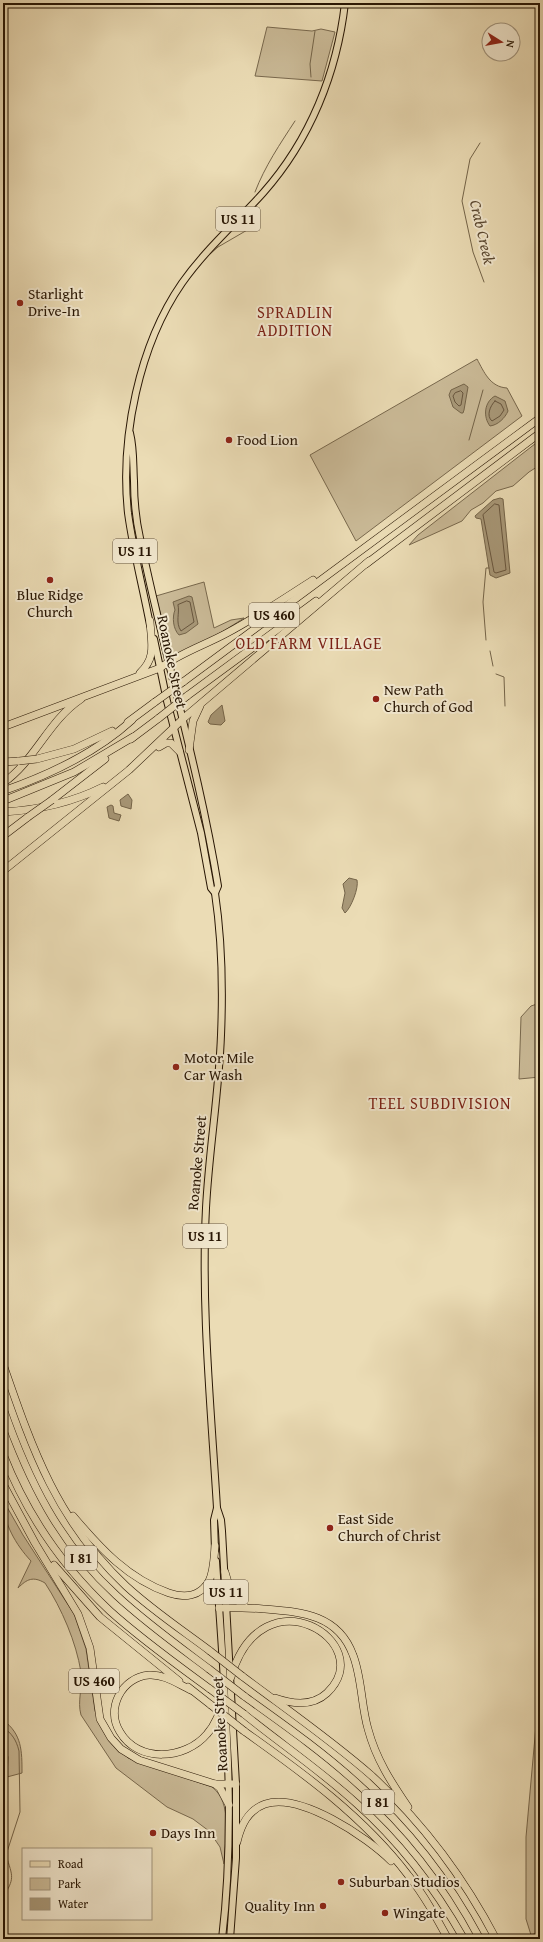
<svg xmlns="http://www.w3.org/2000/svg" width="543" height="1942" viewBox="0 0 543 1942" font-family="'Gentium Book Plus',serif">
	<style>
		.green { fill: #caba97; stroke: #78684d }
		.water { fill: #a89878; stroke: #746449 }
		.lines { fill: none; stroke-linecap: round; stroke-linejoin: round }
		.shore { stroke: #68563e; stroke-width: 1 }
		.stream { stroke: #746449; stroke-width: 1 }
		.primary-casing { stroke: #271503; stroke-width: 8 }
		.highway-casing { stroke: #271503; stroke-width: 8 }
		.primary { stroke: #ebdcb5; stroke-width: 6 }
		.highway { stroke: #ebdcb5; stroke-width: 7 }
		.highway-bridge-casing { stroke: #271503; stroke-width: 8; stroke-linecap: butt }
		.highway-bridge { stroke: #ebdcb5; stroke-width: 7 }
		.poi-dot { fill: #8f2418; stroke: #f2e8cf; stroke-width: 1.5 }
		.labels { text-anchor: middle; stroke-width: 4; stroke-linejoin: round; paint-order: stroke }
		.shield { fill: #f2e8cf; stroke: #645440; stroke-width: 1 }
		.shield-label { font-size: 14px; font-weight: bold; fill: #271503 }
		.poi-label { font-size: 15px; fill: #271503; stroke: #f2e8cf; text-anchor: start }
		.street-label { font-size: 15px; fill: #271503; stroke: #f2e8cf }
		.water-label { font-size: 16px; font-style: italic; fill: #5b4932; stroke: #f2e8cf }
		.neighbourhood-label { font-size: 16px; letter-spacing: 1px; fill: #7a1f14; stroke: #f2e8cf }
	</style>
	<rect width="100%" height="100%" fill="#ebdcb5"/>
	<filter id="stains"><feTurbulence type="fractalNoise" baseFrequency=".005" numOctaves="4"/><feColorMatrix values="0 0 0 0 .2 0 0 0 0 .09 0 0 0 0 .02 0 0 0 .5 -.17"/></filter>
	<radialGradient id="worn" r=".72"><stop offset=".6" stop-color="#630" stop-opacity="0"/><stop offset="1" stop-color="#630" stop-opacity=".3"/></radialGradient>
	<g class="green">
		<polygon points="267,27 312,31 321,29 335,32 322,81 255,76"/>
		<path d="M477,359C484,372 490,387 507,388L522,416L356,541L310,455Z"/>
		<polygon points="540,440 540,465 529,472 513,486 496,491 483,503 471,510 462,521 409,545 418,535"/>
		<path d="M204,582L214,628L231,620L244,618C229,628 189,653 172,654L169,649L156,596Z"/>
		<polygon points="540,1003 540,1077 519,1079 521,1017 531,1006"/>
		<path d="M3,1500L23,1535L74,1614L86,1649L95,1711L106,1736L128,1758L212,1787C233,1803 225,1839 224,1864L220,1847L209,1831L193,1819L167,1807L116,1768L81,1715C77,1701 83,1687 81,1672C76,1642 62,1609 45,1583C33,1576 27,1579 18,1588L31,1561C16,1545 3,1523 3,1500Z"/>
		<polygon points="540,1681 540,1932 531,1935 526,1919 526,1837"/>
		<path d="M3,1720C22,1734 22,1751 22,1773L7,1777L8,1757L3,1742Z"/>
	</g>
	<g class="water">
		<polygon points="464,384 468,387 464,410 463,413 461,413 453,407 449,395 451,390"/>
		<path d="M495,396L505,401L508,411C505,418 498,425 490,426C483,417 484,402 495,396Z"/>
		<polygon points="500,498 503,499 510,573 496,578 490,575 481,519 476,518 475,516 493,500"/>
		<path d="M189,596L192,597L198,624L186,633L179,635C173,629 172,617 175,610L173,602Z"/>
		<polygon points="222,705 225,721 221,725 210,724 208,722 211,715"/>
		<polygon points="128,794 132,800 131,809 121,806 120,800"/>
		<polygon points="111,805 113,806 114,813 121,815 119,821 109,818 107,807"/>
		<path d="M349,878L357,880C359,888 351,908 345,913L342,908L345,893L343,884Z"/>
	</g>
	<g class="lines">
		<g class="shore">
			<polygon points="461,391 463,393 461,405 459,406 455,402 453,396 455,393"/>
			<path d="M495,401L501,404L504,410L500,416L492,421C486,416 490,406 495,401Z"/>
			<polygon points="495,504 499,505 506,570 496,573 494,572 483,515"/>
			<path d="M187,601L190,602L194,622L181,631C175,622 180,613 178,605Z"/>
		</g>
		<g class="stream">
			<polyline points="311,77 310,64 315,31"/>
			<polyline points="480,143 470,159 462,201 473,252 484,282"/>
			<path d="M255,192C265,166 280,144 295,121"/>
			<polyline points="251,224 256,207"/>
			<polyline points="210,254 218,247 249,229"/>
			<polyline points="469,440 483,390"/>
			<polyline points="486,640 483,602 486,568 489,568"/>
			<polyline points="490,651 493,666"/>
			<polyline points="496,674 504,677 505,706"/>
			<path d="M3,1727C12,1734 16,1739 19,1751L20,1812L6,1855C13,1878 15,1877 3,1898"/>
		</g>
		<g class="primary-casing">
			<g id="primary">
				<path d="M130,433C134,449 133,465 134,481C134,500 136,520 140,538C164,655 199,769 218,886L215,893C222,940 223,987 221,1035C219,1092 209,1150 206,1208C201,1307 211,1408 217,1508L214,1520L215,1550"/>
				<path d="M150,625C143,588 133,550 128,513C120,438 139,345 182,283C206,249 236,223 263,193C310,140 337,73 345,3"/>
				<polyline points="154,639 167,701 201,833 211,888 215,893"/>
				<polyline points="217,1508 221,1520 222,1531 236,1784 236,1858 230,1939"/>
				<path d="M216,1561C224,1687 237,1814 222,1939"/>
			</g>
		</g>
		<g class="highway-casing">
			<g id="highway">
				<polyline points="366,564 540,433"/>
				<path d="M140,673C157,657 151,642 150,621"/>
				<polyline points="183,682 540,418"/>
				<polyline points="187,696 316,601"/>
				<polyline points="128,722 155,702"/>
				<path d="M3,727L160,668C180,653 205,645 227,633C257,617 285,598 313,580"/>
				<polyline points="131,739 159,718"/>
				<polyline points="159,747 166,743 171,743 179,751"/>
				<polyline points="189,750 193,721 200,706"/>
				<polyline points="37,759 74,749 112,731"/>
				<polyline points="3,762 19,761"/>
				<path d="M3,783C35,761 48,721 81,699"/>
				<path d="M3,791C49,775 96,753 132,720"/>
				<polyline points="52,800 105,759"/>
				<polyline points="3,801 74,772 133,737"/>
				<path d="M3,812C39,810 71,803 103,787"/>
				<polyline points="3,836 28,817"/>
				<polyline points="3,871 129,770 185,717 369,561"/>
				<path d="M3,1364C33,1451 57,1521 126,1586C152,1610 182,1630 210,1651"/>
				<path d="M3,1408C28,1480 59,1543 116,1595C145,1622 177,1645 209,1669"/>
				<path d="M3,1454C26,1513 63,1567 110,1611C141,1639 176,1664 210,1689"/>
				<polyline points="3,1484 35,1543 78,1614 90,1648 100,1719 111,1738 121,1749 139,1760 215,1784 236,1784"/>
				<path d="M73,1516C100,1548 128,1579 169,1593C184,1598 200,1597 209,1581C214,1571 214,1557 215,1546"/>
				<polyline points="54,1565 100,1617 179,1681"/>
				<polyline points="225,1572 232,1596 245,1607"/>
				<path d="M219,1608C234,1607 249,1608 265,1609C301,1612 338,1614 353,1655C362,1678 361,1705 368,1729C376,1759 391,1782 408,1807"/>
				<path d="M242,1676C286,1709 331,1740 372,1776C423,1823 464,1878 496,1939"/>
				<path d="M231,1677C262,1569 380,1643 327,1693C312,1707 292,1704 275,1698"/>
				<polyline points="188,1687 211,1705"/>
				<path d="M191,1690C178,1684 164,1674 149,1675C122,1677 105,1709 120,1732C138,1763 185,1760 207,1734C216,1724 220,1711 224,1699"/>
				<path d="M244,1696C283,1724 323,1752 359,1785C408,1828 449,1881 480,1939"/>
				<path d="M244,1714C281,1744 321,1771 356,1803C400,1842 435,1888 464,1939"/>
				<path d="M244,1731C303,1773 363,1816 408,1875C424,1895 436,1917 448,1939"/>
				<polyline points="215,1784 220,1788 229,1805"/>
				<path d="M237,1842C241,1825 248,1810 265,1804C300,1792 367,1837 391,1861"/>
			</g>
		</g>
		<use href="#primary" class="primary"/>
		<use href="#highway" class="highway"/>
		<g class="highway-bridge-casing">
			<g id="highway-bridge">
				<polyline points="155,702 183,682"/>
				<polyline points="159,718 187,696"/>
				<polyline points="19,761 37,759"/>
				<polyline points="28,817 52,800"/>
				<polyline points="210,1651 242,1676"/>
				<polyline points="209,1669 244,1696"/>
				<polyline points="210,1689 244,1714"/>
				<polyline points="211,1705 244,1731"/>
			</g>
		</g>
		<use href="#highway-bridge" class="highway-bridge"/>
	</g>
	<g class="poi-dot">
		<circle cx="20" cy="303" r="4"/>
		<circle cx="229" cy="440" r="4"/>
		<circle cx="50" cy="580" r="4"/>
		<circle cx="376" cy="699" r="4"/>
		<circle cx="176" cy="1067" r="4"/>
		<circle cx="330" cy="1528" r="4"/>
		<circle cx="153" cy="1833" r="4"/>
		<circle cx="341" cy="1882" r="4"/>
		<circle cx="323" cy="1906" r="4"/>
		<circle cx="385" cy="1913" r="4"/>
	</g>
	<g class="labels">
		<g class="shield">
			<rect x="216" y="207" width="44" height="24" rx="3"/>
			<rect x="113" y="539" width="44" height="24" rx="3"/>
			<rect x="249" y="603" width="50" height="24" rx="3"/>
			<rect x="183" y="1224" width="44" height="24" rx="3"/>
			<rect x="65" y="1546" width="32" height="24" rx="3"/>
			<rect x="204" y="1580" width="44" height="24" rx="3"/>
			<rect x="69" y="1669" width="50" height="24" rx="3"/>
			<rect x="362" y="1790" width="32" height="24" rx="3"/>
		</g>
		<g class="shield-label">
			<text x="238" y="224">US 11</text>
			<text x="135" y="556">US 11</text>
			<text x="274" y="620">US 460</text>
			<text x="205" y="1241">US 11</text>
			<text x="81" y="1563">I 81</text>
			<text x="226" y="1597">US 11</text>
			<text x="94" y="1686">US 460</text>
			<text x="378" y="1807">I 81</text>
		</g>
		<g class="poi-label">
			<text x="28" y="299">Starlight<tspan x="28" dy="17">Drive-In</tspan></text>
			<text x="237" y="445">Food Lion</text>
			<text x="50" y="600" text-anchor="middle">Blue Ridge<tspan x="50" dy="17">Church</tspan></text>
			<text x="384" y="695">New Path<tspan x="384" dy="17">Church of God</tspan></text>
			<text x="184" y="1063">Motor Mile<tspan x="184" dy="17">Car Wash</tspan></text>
			<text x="338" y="1524">East Side<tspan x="338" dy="17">Church of Christ</tspan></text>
			<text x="161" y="1838">Days Inn</text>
			<text x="349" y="1887">Suburban Studios</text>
			<text x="315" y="1911" text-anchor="end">Quality Inn</text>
			<text x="393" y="1918">Wingate</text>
		</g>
		<g class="street-label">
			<text transform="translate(172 662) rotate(78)" y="5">Roanoke Street</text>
			<text transform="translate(197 1163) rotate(-85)" y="5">Roanoke Street</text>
			<text transform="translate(220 1724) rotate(-93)" y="5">Roanoke Street</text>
		</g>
		<g class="water-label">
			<text transform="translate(483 232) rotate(77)" y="6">Crab Creek</text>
		</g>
		<g class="neighbourhood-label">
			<text x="295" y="318">SPRADLIN<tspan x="295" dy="18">ADDITION</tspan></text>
			<text x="309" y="649">OLD FARM VILLAGE</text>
			<text x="440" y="1109">TEEL SUBDIVISION</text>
		</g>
	</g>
	<rect width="543" height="1942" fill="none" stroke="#ebdcb5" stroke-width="16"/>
	<rect x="4" y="4" width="535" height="1934" fill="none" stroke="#271503" stroke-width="2"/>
	<rect x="8" y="8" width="527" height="1926" fill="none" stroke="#271503"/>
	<rect x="22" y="1848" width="130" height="72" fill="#f2e8cf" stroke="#a1947d"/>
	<rect x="30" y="1861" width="20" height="6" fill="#ebdcb5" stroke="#a1947d"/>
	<text x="58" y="1868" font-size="12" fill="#271503">Road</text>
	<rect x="30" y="1878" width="20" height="12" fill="#caba97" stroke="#a1947d"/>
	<text x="58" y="1888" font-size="12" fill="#271503">Park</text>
	<rect x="30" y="1898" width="20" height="12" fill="#a89878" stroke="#a1947d"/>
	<text x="58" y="1908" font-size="12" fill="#271503">Water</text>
	<g transform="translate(501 42) rotate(101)"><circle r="19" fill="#f2e8cf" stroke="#a1947d"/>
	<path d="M0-3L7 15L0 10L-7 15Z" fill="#8f2418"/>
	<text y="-6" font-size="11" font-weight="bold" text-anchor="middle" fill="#271503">N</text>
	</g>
	<rect width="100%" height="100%" filter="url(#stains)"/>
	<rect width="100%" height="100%" fill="url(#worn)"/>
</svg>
